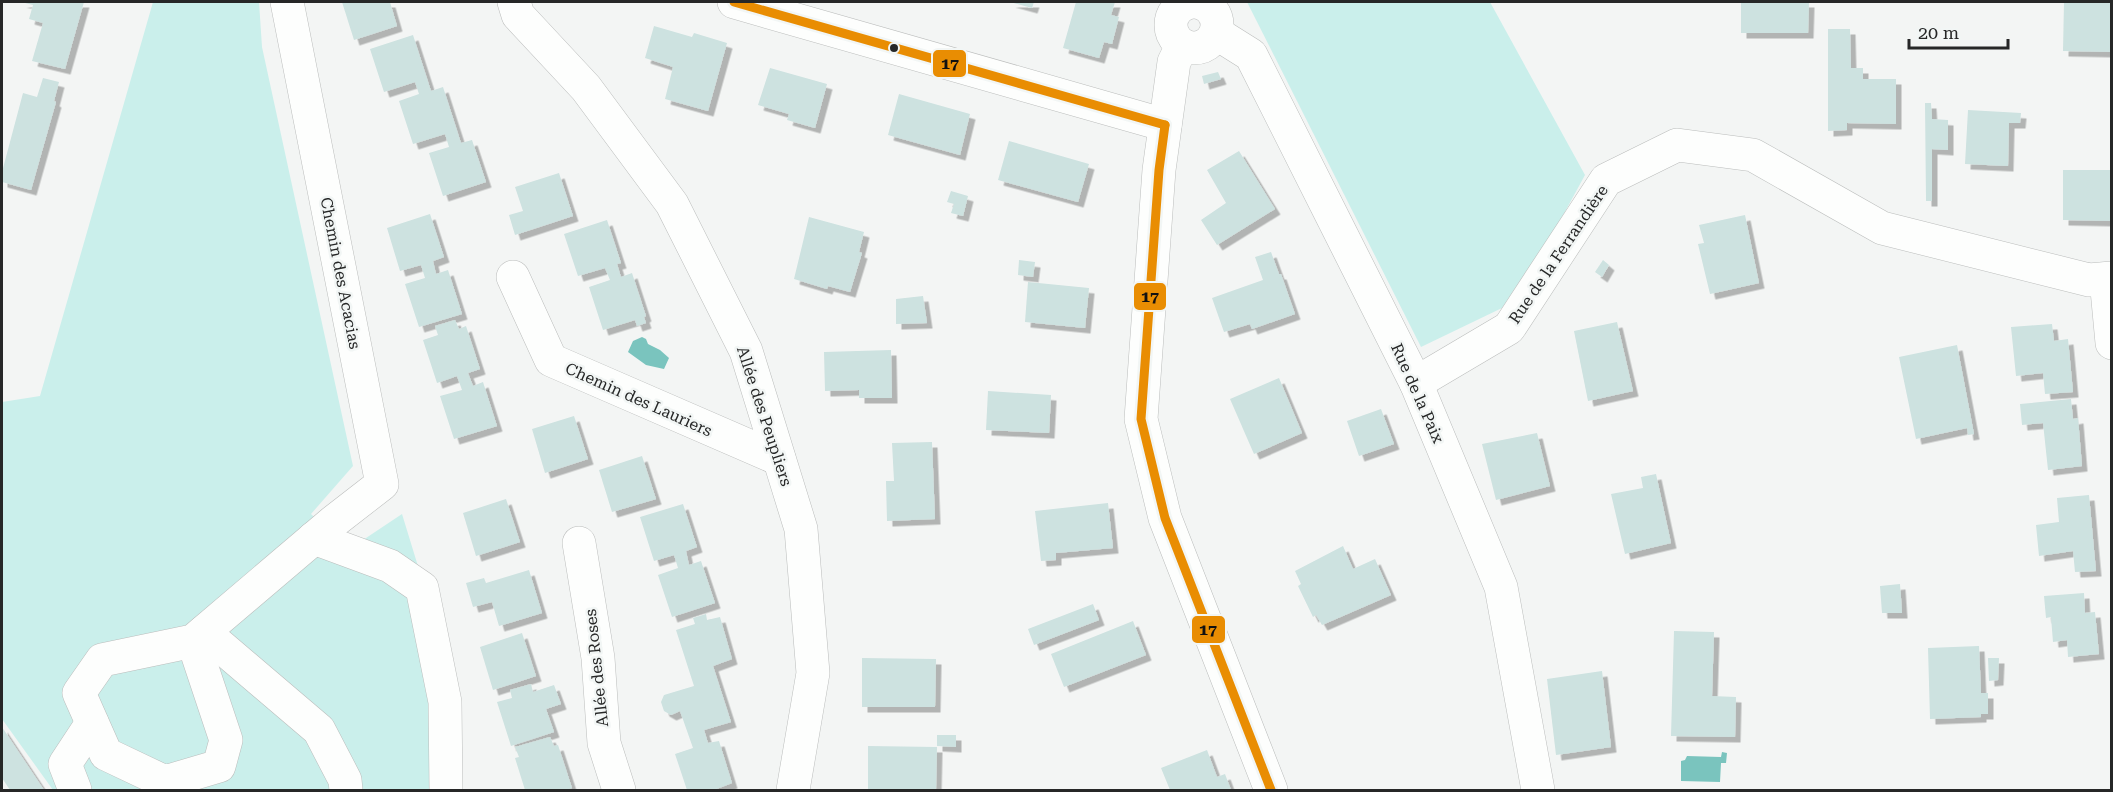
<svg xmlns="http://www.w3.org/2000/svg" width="2113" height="792" viewBox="0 0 2113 792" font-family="'Roboto Serif',serif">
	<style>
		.green { fill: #caefeb }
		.water { fill: #7ac4be }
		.building { fill: #cde2e0; filter: url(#shadow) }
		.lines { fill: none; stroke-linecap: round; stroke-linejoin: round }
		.minor-casing { stroke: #bbbdbc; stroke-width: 34 }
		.minor { stroke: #fdfefd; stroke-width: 33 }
		.bus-1-casing { stroke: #f2f6f5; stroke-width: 14 }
		.bus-1 { stroke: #e98d02; stroke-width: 9 }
		.bus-dot { fill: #262727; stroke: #f2f6f5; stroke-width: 2 }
		.labels { text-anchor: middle; stroke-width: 5; stroke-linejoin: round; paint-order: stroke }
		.street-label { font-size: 16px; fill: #262727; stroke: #f2f6f5 }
		.line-badge { stroke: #f2f6f5; stroke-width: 2 }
		.pale-badge-label { font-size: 16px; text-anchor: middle; font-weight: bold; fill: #111 }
	</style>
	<defs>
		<filter id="shadow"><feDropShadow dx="5.5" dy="5.5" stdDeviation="0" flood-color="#0004"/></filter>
	</defs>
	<rect width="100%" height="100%" fill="#f3f5f4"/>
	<g class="green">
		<polygon points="153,2 259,2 262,47 353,466 311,514 348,550 402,514 459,700 455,790 53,790 2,719 2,402 40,396"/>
		<polygon points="1247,2 1490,2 1585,175 1561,219 1502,308 1421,347"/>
	</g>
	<g class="water">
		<polygon points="642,337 646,339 648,344 660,350 669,358 664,369 646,365 628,352 633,341"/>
		<polygon points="1722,752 1727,753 1726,763 1721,763 1720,782 1681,781 1681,761 1685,760 1687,756 1721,757"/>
	</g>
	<g class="building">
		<polygon points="21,2 84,2 65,69 32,61 43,23 29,19 33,5"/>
		<polygon points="342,2 390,2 397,26 354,40"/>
		<polygon points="1010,2 1034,2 1032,8"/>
		<polygon points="1076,2 1115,2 1111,15 1119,17 1112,44 1104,42 1099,58 1063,48"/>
		<polygon points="1741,2 1809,2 1808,33 1741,33"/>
		<polygon points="2064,2 2111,2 2111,52 2063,51"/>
		<polygon points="654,26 692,37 694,33 727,43 708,111 665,99 673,67 645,58"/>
		<polygon points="1828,29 1850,29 1851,68 1863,68 1863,79 1896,79 1896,124 1847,123 1847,130 1828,131"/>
		<polygon points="413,35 431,91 443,87 461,143 472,140 486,182 443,196 429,153 449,147 445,134 413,144 399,101 419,94 415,82 384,92 370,49"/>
		<polygon points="770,68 827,84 815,128 787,120 789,114 758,105"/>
		<polygon points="1218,72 1221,79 1204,84 1202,76"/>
		<polygon points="43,78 59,82 54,101 56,102 31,190 2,182 2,172 23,93 37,97"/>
		<polygon points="899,94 970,114 960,155 888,135"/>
		<polygon points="1925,103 1931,103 1932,119 1948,120 1948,150 1932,149 1932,201 1926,201"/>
		<polygon points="1968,110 2021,113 2020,123 2009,123 2008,166 1965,164"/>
		<polygon points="1009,141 1089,164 1078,202 998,180"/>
		<polygon points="1239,151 1275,209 1217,245 1201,220 1226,203 1207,170"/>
		<polygon points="2063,170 2112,170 2112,221 2063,220"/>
		<polygon points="559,173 573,216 515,235 509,215 523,211 515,187"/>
		<polygon points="951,191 968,196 963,216 951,213 954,204 947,202"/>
		<polygon points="430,214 444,257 433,261 436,274 448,270 462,314 419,327 405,284 425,278 421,265 400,271 387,228"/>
		<polygon points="1745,215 1759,283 1710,294 1698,244 1704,243 1699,225"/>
		<polygon points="809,217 864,232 859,252 862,253 850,292 828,286 827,289 794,279"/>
		<polygon points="607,220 621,263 617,264 621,277 632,273 646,316 644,317 646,323 637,326 635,320 603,330 589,287 610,280 605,268 578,276 564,234"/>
		<polygon points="1271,252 1279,274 1281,274 1295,314 1252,329 1250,324 1224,332 1212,298 1263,280 1255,257"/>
		<polygon points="1019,260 1035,262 1033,277 1018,275"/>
		<polygon points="1603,260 1609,265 1602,277 1595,272"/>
		<polygon points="1028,282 1089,288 1085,328 1025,322"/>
		<polygon points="923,296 927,323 896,324 896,299"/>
		<polygon points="455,320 459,329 466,326 480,369 468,373 473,386 483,382 497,426 454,439 440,396 462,390 457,376 437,383 423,340 438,335 435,326"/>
		<polygon points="1617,322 1633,391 1588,401 1574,331"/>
		<polygon points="2052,324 2054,341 2068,339 2073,392 2045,394 2043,373 2016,376 2011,327"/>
		<polygon points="1957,345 1974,434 1968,435 1967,428 1916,439 1899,357"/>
		<polygon points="891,350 892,398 859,398 859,390 825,391 824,352"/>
		<polygon points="1279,378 1302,433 1254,454 1230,399"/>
		<polygon points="988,391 1051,395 1049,433 986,430"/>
		<polygon points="2071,399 2073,419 2078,418 2082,466 2048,470 2043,423 2022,425 2020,404"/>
		<polygon points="1381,409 1394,444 1359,456 1347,421"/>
		<polygon points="574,416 588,459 545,473 532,429"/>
		<polygon points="1537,433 1550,486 1496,500 1482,444"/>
		<polygon points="932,442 935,519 887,521 886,481 894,481 892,443"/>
		<polygon points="642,456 656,499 612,512 599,470"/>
		<polygon points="1656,474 1671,543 1625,554 1611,494 1643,488 1641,477"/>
		<polygon points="2089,495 2096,571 2075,572 2073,551 2039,556 2036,525 2059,522 2057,498"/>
		<polygon points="506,499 520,542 476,556 463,513"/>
		<polygon points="1108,503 1113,548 1056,553 1056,560 1041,561 1035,511"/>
		<polygon points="683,504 697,547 686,551 689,565 701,561 715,603 672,617 658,575 678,568 674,555 654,561 640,517"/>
		<polygon points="1343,546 1353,569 1375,559 1391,595 1322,625 1316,615 1313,617 1298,586 1301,584 1295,571"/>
		<polygon points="529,570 542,613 499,626 492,602 473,607 466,583 484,578 486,583"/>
		<polygon points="1900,584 1902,613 1882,613 1880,586"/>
		<polygon points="2084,593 2085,613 2095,612 2099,654 2068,657 2067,640 2053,642 2051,617 2046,618 2044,596"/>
		<polygon points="1093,604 1099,620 1034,645 1028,629"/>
		<polygon points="706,614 707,620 720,617 732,659 713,666 731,722 704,730 708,743 719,741 732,783 714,790 687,790 675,754 693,748 680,711 671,715 664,711 661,702 664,695 694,686 676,630 695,624 693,618"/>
		<polygon points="1133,621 1146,655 1064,687 1051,654"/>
		<polygon points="1674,631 1714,632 1712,696 1736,697 1735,737 1671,736"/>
		<polygon points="522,633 536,676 493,690 480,647"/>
		<polygon points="1979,646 1981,693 1988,693 1988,714 1981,714 1981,717 1930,719 1928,648"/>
		<polygon points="862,658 936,659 935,707 862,707"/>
		<polygon points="1988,658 1999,658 1998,680 1989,681"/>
		<polygon points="1602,671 1611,747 1556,755 1547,679"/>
		<polygon points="531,684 533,692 554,685 561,704 546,709 554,732 511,746 497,702 512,698 510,690"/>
		<polygon points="2,727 44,790 10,790 2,778"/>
		<polygon points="937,735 956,735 956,747 937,746"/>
		<polygon points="550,737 554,746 558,745 572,788 565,790 525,790 515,758 519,757 515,747"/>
		<polygon points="868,746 937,747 936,790 868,790"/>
		<polygon points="1207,750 1217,777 1225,774 1231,790 1170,790 1161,768"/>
	</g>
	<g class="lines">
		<g class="minor-casing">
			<g id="minor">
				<circle cx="1194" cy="25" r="23"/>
				<polyline points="514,2 518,15 586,88 672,204 746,351 801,529 813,673 793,790"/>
				<polyline points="734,2 1165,125"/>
				<polyline points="1216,33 1251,55 1416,383 1501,587 1538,790"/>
				<polyline points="1182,46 1174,62 1159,170 1141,419 1165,518 1271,790"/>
				<polyline points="513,277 551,360 779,459"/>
				<polyline points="2106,279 2112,343"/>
				<polyline points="1416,383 1509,328 1606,180 1677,145 1753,155 1882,228 2089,280 2112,278"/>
				<polyline points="314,538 390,566 422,588 445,702 446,790"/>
				<polyline points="579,543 598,658 604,743 619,790"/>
				<polyline points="204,632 319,730 345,780 346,790"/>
				<polyline points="193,641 226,740 219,766 165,782 106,754 79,693 102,660 193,641 333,522 382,484 287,2"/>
				<polyline points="75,790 65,764 92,723"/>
			</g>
		</g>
		<use href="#minor" class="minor"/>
		<g class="bus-1-casing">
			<g id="bus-1">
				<polyline points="734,2 1165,125"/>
				<polyline points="1165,125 1159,170 1141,419 1165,518 1271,790"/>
			</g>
		</g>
		<use href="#bus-1" class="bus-1"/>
	</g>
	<circle class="bus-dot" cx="894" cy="48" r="5"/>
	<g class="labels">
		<g class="street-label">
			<text transform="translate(1558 254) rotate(-56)" y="6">Rue de la Ferrandière</text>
			<text transform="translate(341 273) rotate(79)" y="6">Chemin des Acacias</text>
			<text transform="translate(1418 393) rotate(66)" y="6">Rue de la Paix</text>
			<text transform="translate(639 399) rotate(24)" y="6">Chemin des Lauriers</text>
			<text transform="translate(765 416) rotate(72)" y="6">Allée des Peupliers</text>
			<text transform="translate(596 668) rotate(-96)" y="6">Allée des Roses</text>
		</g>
	</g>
	<g class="line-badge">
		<rect x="932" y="49" width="35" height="29" rx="6" fill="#e98d02"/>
		<rect x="1133" y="282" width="34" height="29" rx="6" fill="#e98d02"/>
		<rect x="1191" y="615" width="35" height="29" rx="6" fill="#e98d02"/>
	</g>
	<g class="pale-badge-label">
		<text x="950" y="69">17</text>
		<text x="1150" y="302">17</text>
		<text x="1208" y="635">17</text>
	</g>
	<rect width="2113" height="792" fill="none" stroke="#262727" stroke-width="6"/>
	<path d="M1909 39v9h99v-9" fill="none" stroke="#262727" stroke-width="3"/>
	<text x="1918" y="39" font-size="18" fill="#262727" stroke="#f2f6f5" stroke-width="4.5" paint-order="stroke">20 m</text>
</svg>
